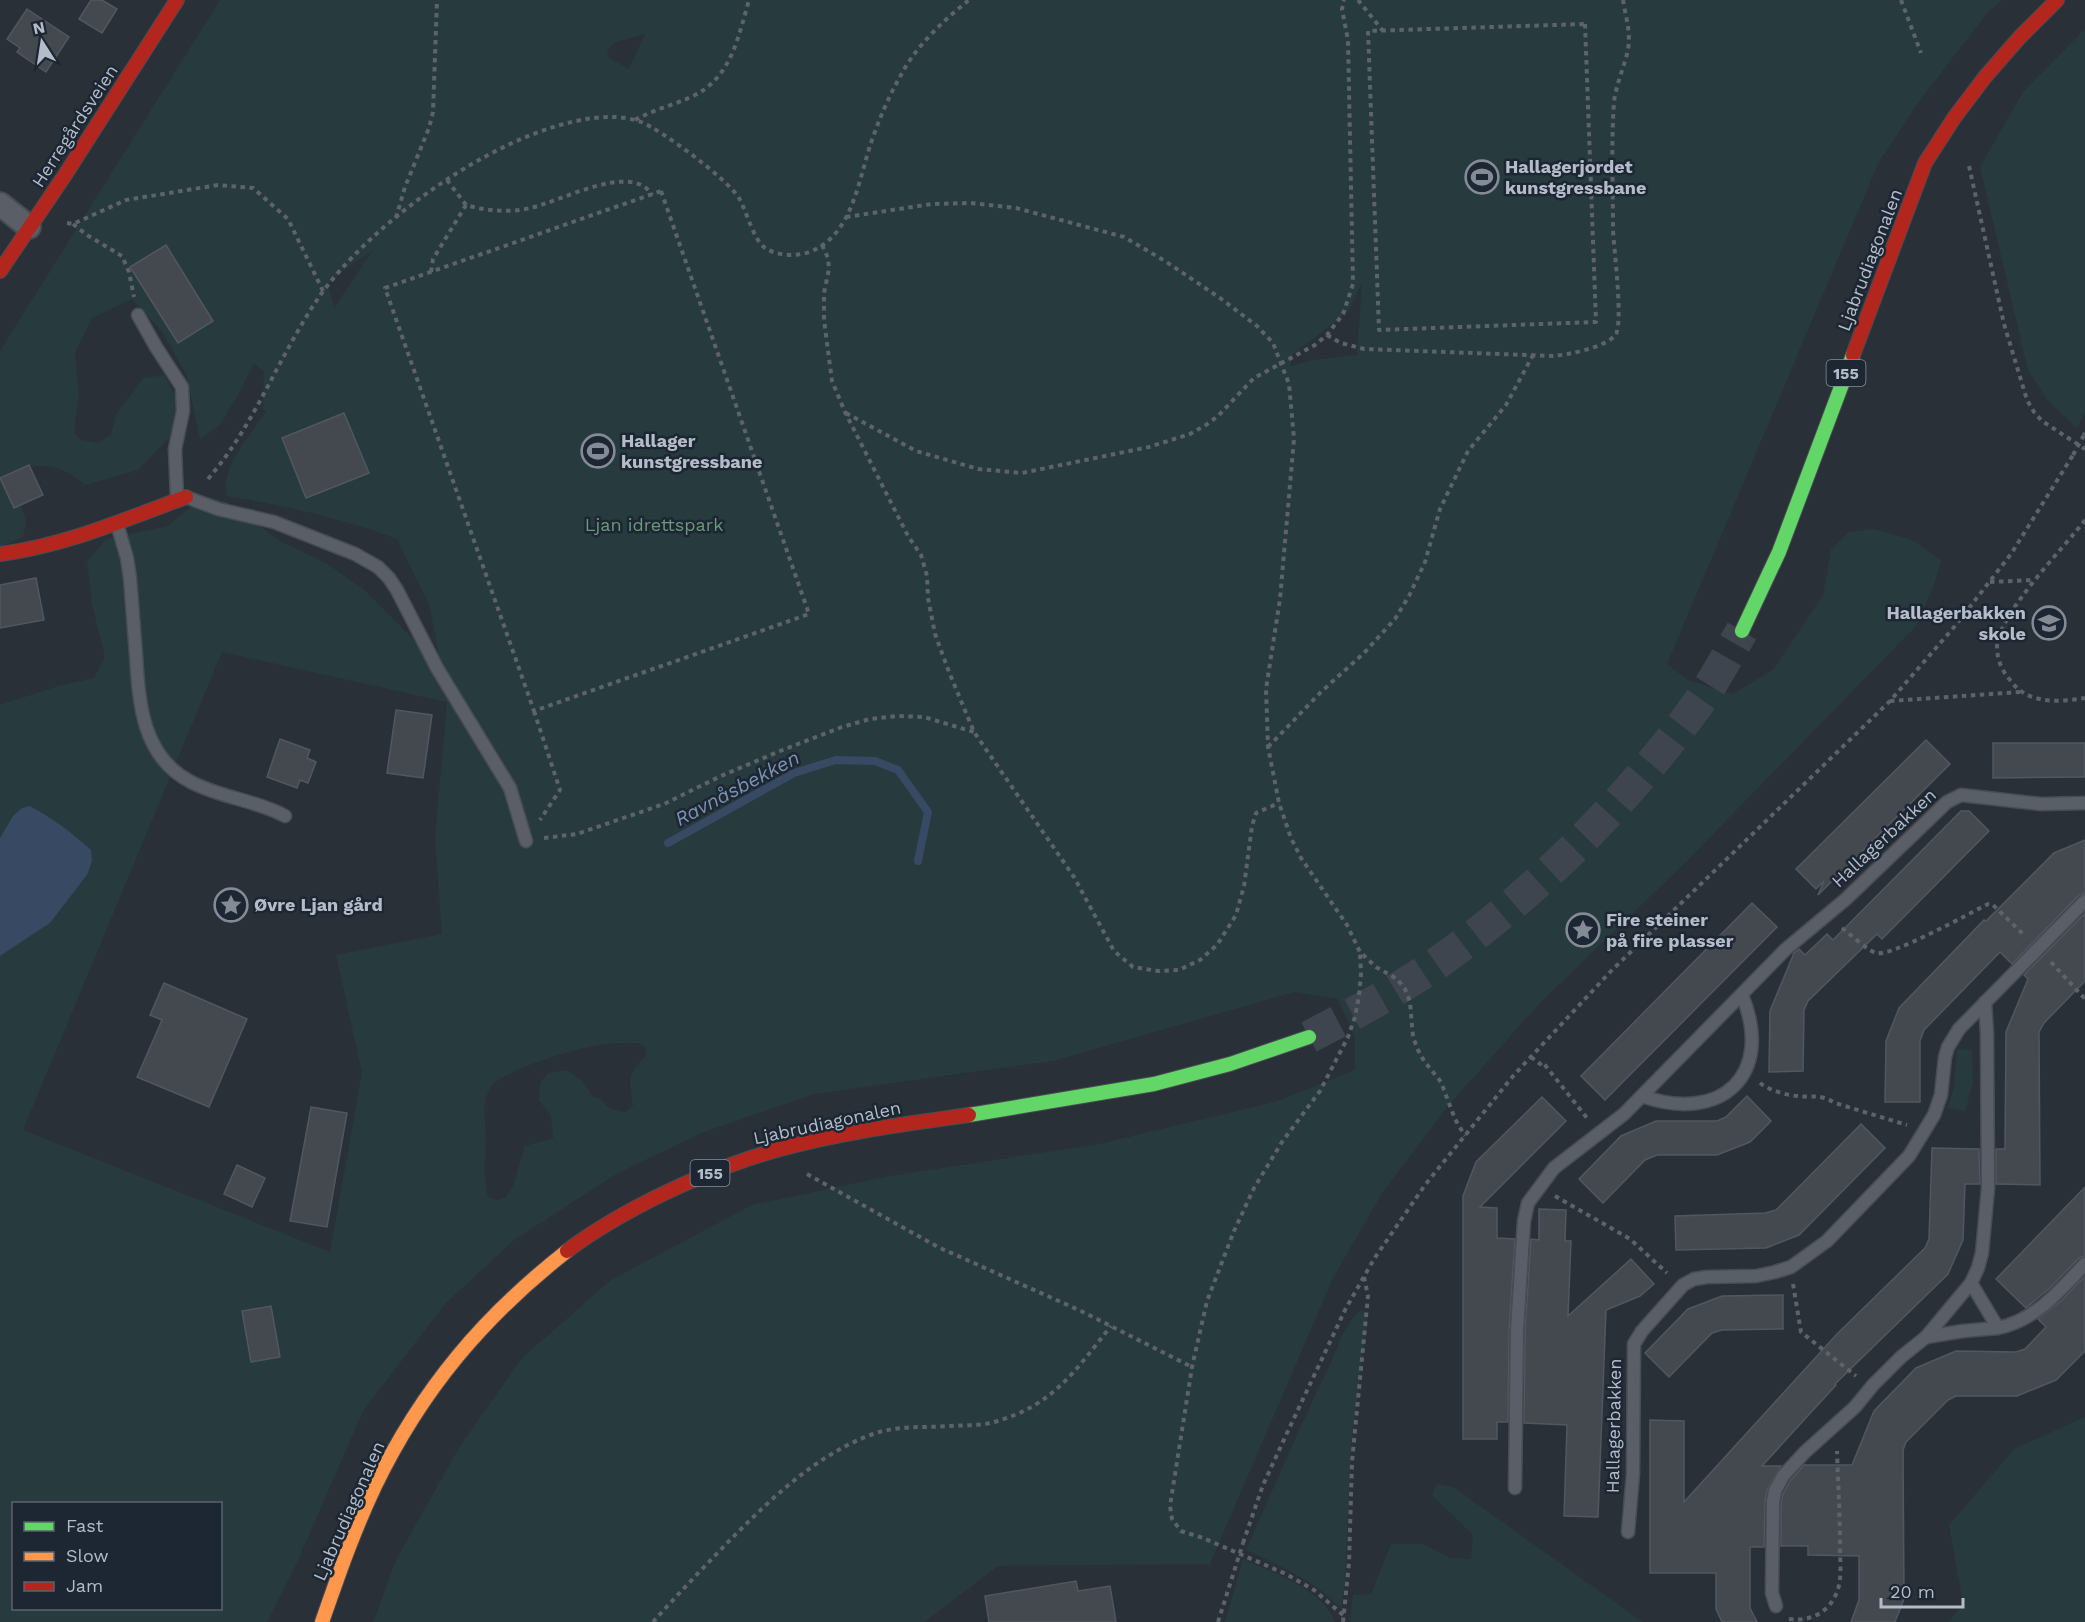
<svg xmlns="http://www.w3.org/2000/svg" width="2085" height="1622" viewBox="0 0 2085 1622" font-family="'Work Sans',sans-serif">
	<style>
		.green { fill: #273a3e; fill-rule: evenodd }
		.water { fill: #384963 }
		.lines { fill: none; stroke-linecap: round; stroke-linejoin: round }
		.stream { stroke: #384963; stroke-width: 8 }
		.building { fill: #444950; stroke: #52575f; stroke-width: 1.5 }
		.primary-tunnel { stroke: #3f454e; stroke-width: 33; stroke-dasharray: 33 16; stroke-linecap: butt }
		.lane-casing { stroke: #484c53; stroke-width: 15 }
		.street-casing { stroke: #484c53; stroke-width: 26 }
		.fast-casing { stroke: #484c53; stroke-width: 16 }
		.slow-casing { stroke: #484c53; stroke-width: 16 }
		.jam-casing { stroke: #484c53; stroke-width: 16 }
		.path { stroke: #5d636a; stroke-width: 4; stroke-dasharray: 4.5 4.5; stroke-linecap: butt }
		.lane { stroke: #5a5e66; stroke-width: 12 }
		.street { stroke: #5a5e66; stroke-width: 22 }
		.fast { stroke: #63d668; stroke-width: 14 }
		.slow { stroke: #ff974d; stroke-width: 14 }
		.jam { stroke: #b3261e; stroke-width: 14 }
		.path-bridge { stroke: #5d636a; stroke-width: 4; stroke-dasharray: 4.5 4.5; stroke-linecap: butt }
		.labels { text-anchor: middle; stroke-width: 5; stroke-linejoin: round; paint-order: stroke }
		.shield { fill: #1d2633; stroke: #878f9c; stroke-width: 1.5 }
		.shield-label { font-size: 16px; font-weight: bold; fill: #b4bcc9 }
		.street-label { font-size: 18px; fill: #b4bcc9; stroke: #1d2633 }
		.poi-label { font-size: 18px; font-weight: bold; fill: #b4bcc9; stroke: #1d2633; text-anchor: start }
		.park-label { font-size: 18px; fill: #6b9a76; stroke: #1d2633 }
		.water-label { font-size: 20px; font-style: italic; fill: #7c92b1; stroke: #1d2633 }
	</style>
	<rect width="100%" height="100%" fill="#2a3038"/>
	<g class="green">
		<path d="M220,0H2002L1988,12L1917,104L1878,164L1667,664L1688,680L1733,694L1774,669L1823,595L1831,550L1849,532L1873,529L1912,540L1941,560L1934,585L1916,626L1687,861L1539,1004L1448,1106L1382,1193L1333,1278L1210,1564L998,1566L924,1622H373L396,1560L460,1446L522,1358L611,1280L752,1205L884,1177L1099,1144L1278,1101L1355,1070V1037L1338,999L1294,992L1053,1061L814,1094L704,1132L618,1173L514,1240L445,1304L363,1411L295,1567L267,1622H0V956L50,923L87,875L80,839L45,815L30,807L0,838V705L58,686L94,678L105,657L92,604L87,561L106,539L168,526L194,504L212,498L227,502L280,541L326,563L364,590L425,651L446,698L430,607L397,539C342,518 285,506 227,496C219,469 251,434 266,412L263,409L264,372L254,363L238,395L219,426L200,439L186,374L163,333L132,299L92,318L75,353L79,396L74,432L81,440L98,443L111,435L116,415L143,378L165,375L177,401L170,437L138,470L85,485C61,465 48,463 18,469L15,487L26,521L23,537L0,547V351ZM645,34L629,69L609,58L607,50L614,43ZM373,250L372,251L334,308L328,284L342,271ZM1362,283L1357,355L1312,360L1290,366L1293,354L1348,312ZM222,652L447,702L435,838L442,934L336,955L362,1073L330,1252L23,1130ZM639,1043L646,1049L645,1057C626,1073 630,1084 633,1106L625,1112L610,1109L599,1098L593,1097L582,1080L566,1070L548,1073L540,1083L539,1101L551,1115L553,1138L525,1146L513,1186L505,1198L496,1200L488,1197C483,1179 485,1161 486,1142C486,1125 481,1102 491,1087C504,1069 583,1046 607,1044C618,1043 629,1043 639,1043ZM14,1504H220V1608H14Z"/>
		<polygon points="2085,29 2085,412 2077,428 2047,400 2028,370 1980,167 2023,92"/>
		<polygon points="1957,1049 1972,1050 1973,1083 1965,1111 1948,1108 1954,1087"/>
		<path d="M1360,1311H1364L1367,1315V1325L1351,1445L1345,1582L1341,1609C1316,1581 1280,1566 1246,1550C1274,1487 1301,1424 1331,1362C1337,1348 1347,1319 1360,1311Z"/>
		<polygon points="2085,1417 2085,1622 1949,1622 1963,1604 1949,1525 2014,1449"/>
		<polygon points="1437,1484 1453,1487 1643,1622 1350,1622 1353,1595 1371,1594 1391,1544 1423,1544 1450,1558 1471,1559 1473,1535 1432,1495"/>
		<path d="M1243,1559C1272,1572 1324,1590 1335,1622H1225Z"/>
	</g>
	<path class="water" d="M30,806C52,818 73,833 91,850L92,861L87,875L50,923L0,956V838L13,816L22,808Z"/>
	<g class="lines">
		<polyline class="stream" points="668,843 794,773 836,760 875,761 898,770 928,812 918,861"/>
	</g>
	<g class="building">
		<polygon points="91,0 102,0 117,9 102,33 79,19"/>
		<polygon points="27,9 69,37 46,72 17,52 20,48 7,39"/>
		<polygon points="166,245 213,321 178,343 130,267"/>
		<polygon points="344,413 369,473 306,498 282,438"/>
		<polygon points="29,465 43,495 14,508 0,478"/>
		<polygon points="36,578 44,620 0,628 0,585"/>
		<polygon points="396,710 432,715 423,778 387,773"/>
		<polygon points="280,739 310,750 307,758 316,762 308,783 300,780 297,788 267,777"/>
		<polygon points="1926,740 1950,764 1818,895 1824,881 1816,889 1796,869"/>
		<polygon points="1993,743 2085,743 2085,777 1993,778"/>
		<polygon points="1961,811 1969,811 1989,831 1882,939 1877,934 1808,1001 1804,1010 1803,1071 1769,1072 1770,1011 1794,953 1799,949 1805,955 1827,934 1833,940"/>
		<polygon points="2085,840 2085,893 2079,895 2012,964 2000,952 1924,1030 1920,1041 1920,1102 1885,1102 1886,1041 1899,1008 1984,920 1986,921 2054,853"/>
		<polygon points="1752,903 1777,927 1605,1100 1581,1076"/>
		<polygon points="2085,913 2085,981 2044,1023 2039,1032 2040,1185 1996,1184 1996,1149 2005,1149 2006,1032 2028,979 2024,975"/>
		<polygon points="164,983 247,1019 209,1107 137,1077 162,1020 150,1015"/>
		<polygon points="1747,1096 1771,1121 1750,1142 1717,1155 1657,1155 1645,1160 1603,1203 1579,1179 1621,1136 1656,1121 1717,1121 1726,1117"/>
		<polygon points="1542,1097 1566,1121 1480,1207 1497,1208 1497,1238 1515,1239 1509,1331 1508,1422 1497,1422 1497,1439 1463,1439 1463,1196 1476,1162"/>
		<polygon points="311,1107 347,1113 327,1227 290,1221"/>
		<polygon points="1861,1124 1885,1148 1799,1235 1766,1248 1676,1250 1675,1216 1765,1213 1776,1210"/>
		<polygon points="1932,1148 1979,1149 1980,1184 1965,1184 1963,1240 1948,1274 1835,1384 1836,1385 1762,1466 1781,1466 1767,1490 1765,1502 1764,1547 1750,1547 1750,1608 1757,1622 1722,1622 1716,1609 1716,1573 1650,1573 1650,1420 1684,1421 1684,1502 1837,1334 1925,1248 1929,1239"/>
		<polygon points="237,1165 265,1178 252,1207 224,1194"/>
		<polygon points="2085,1187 2085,1256 2079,1258 2050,1288 2026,1308 1996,1279"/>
		<polygon points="1539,1209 1566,1210 1565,1241 1571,1241 1568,1316 1631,1259 1654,1284 1640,1296 1606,1310 1598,1517 1564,1516 1567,1425 1524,1423 1525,1331 1531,1239 1539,1240"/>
		<polygon points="2085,1276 2085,1351 2056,1380 2017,1396 1956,1396 1948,1400 1906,1442 1903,1450 1904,1599 1895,1622 1851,1622 1859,1600 1859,1556 1808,1555 1808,1546 1781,1546 1781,1503 1783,1494 1790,1481 1804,1465 1852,1465 1874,1411 1916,1368 1956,1351 2016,1352 2025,1349 2046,1327 2038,1319 2062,1300"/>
		<polygon points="1783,1295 1783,1329 1722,1330 1712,1333 1669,1377 1645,1353 1688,1309 1722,1296"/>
		<polygon points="271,1306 280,1357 251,1362 242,1311"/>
		<polygon points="1076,1581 1078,1591 1110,1586 1116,1622 989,1622 985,1596"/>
	</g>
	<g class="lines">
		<path class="primary-tunnel" d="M1309,1037C1355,1013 1401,989 1443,959C1538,891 1628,800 1697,705C1714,682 1727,656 1742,631"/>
		<g class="lane-casing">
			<g id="lane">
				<polyline points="138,315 156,347 182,387 183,411 175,449 177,497"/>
				<polyline points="186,497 218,509 274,522 355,554 378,567 389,578 397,590 437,668 510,788 526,841"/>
				<path d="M117,524L127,558L130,578C132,603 134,629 136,655C139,703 142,757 191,782C221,798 256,800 285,816"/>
				<path d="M1642,1096C1721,1124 1775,1075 1742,995"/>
				<path d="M1971,1283L1998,1328C2036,1320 2059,1291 2085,1264"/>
				<polyline points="1926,1337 1963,1331 1998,1328"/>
				<polyline points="1515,1488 1517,1331 1524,1221 1528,1203 1554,1168 1624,1114 1786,949 1846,899 1947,802 1961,795 2041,804 2085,803"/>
				<polyline points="1628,1532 1633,1474 1634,1344 1642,1331 1683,1285 1694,1279 1707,1277 1756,1276 1775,1272 1791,1267 1827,1241 1909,1156 1934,1115 1941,1095 1945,1057 1948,1047 1959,1029 2085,901"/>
				<polyline points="1776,1606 1772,1593 1773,1502 1775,1491 1783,1476 1805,1452 1855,1407 1873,1385 1901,1357 1926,1337 1971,1283 1978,1268 1982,1253 1988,1188 1987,1033 1985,1002"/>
			</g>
		</g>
		<g class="street-casing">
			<polyline id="street" points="0,204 29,227"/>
		</g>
		<g class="fast-casing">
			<g id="fast">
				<polyline points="1742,631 1779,552 1853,355"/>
				<polyline points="969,1115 1154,1084 1230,1064 1309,1037"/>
			</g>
		</g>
		<g class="slow-casing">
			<path id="slow" d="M322,1622C338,1576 354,1530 375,1486C422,1389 483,1317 567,1251"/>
		</g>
		<g class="jam-casing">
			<g id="jam">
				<polyline points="0,271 65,175 177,0"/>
				<polyline points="1853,355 1925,163 1954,118 1985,77 2019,38 2057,0"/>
				<path d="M0,554C64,546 126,519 186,497"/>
				<path d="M567,1251C589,1234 613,1220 637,1207C683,1183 730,1163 780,1149C842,1132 906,1124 969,1115"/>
			</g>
		</g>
		<g class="path">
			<polyline points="1358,0 1383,31"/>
			<polyline points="1901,0 1921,53"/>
			<polygon points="1585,24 1596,322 1379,330 1368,31"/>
			<path d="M635,120C653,110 673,105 691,97C731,79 738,38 749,0"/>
			<polyline points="1969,166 2004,324 2027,400 2034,412 2042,421 2085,449"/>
			<path d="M447,180L466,205C486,211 509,213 530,208C560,202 632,161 652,195"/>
			<polygon points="661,191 809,614 534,711 385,288"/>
			<polyline points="846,217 932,204 970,203 1016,208 1124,237 1165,261 1220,298 1257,326 1273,343 1289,384 1294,439 1280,599 1266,689 1268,747 1279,803 1291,838 1301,858 1347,925 1360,952 1376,967 1397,979 1405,989 1410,1002 1413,1037 1418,1050 1424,1061 1441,1082 1455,1119 1465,1136"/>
			<polyline points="396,218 405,187 429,128 433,112 437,0"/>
			<polyline points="67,223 73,224 126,200 218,185 253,188 288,219 323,291"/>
			<polyline points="73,224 87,235 122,256 129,272 134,297"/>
			<polyline points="822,245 828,258 829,269 824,293 824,320 832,381 845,412 908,536 921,555 927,576 928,598 935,634 949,672 974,732 1074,877 1114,951 1133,967 1158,971 1179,970 1200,960 1217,945 1236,915 1244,886 1252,826 1256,813 1279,803"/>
			<polyline points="431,272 433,259 466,205"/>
			<path d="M1327,335L1341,343L1364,349L1553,356C1567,355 1608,347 1616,334C1623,320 1614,250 1613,230C1613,187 1611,144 1614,102C1616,85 1623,70 1627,54C1632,35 1626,19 1623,0"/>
			<polyline points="846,413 916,451 978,469 1022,473 1149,447 1190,434 1206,425 1218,416 1254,378 1315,345 1327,335 1343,314 1353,284 1348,40 1342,9 1344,0"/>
			<polyline points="2084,435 2085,433"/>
			<path d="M208,479C254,426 278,358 317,300C370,221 516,116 613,117C622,117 633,119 641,122C663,131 726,178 739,198C747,212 753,239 765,248C779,257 800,257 814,250C853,232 859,178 871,143C879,119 889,96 901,75C916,46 944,20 969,0"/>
			<path d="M2085,520C2064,548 1998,614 1997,647C1997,659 2002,671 2010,680C2028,705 2058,702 2085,698"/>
			<polyline points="1990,582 2034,580"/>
			<polyline points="1890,701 2020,692"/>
			<polyline points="534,711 560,790 540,820"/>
			<polyline points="1268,747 1321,692 1364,653 1395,619 1409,596 1425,562 1440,509 1468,451 1506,405 1533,355"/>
			<polyline points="544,838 577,834 664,804 721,776 780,751 842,727 870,719 897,716 924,717 974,732"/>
			<path d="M1842,928C1850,934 1867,950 1876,953C1891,957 1970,913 1988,904H1992L2024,935"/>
			<polyline points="2051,962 2085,999"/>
			<polyline points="1531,1057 1540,1064 1542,1062 1545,1065 1587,1118"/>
			<path d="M1760,1083C1769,1090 1785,1095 1797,1096C1813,1098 1819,1093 1835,1103L1907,1125"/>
			<polyline points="807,1174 938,1247 1081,1311 1192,1367"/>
			<polyline points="1555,1196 1630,1239 1667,1273"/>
			<polyline points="1793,1284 1801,1332 1856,1376"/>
			<polyline points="1243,1543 1263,1485 1287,1433 1345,1310 1374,1259 1425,1185 1514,1075 1612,970 1890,701 1955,626 2011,554 2073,455"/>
			<polyline points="1343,1615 1314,1590 1286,1574 1203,1538 1181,1531 1172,1519 1170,1506 1192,1367 1207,1301 1234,1231 1254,1188 1282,1142 1320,1091 1348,1037 1355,1017 1359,996 1361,974 1360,952"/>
			<path d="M1789,1619C1812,1622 1831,1611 1838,1589C1842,1576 1840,1561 1840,1547C1840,1515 1838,1483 1837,1451"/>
			<path d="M653,1622C678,1594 705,1566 731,1539C773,1497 816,1455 873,1434C898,1425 923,1428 949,1426C964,1425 980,1426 994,1422C1053,1406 1075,1371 1111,1326"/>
			<polyline points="1218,1622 1237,1562"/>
			<polyline points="1343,1622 1349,1563 1352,1462 1368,1296 1364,1277"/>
		</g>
		<use href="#lane" class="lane"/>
		<use href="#street" class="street"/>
		<use href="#fast" class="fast"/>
		<use href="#slow" class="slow"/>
		<use href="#jam" class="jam"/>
		<g class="path-bridge">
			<polyline points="2073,455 2084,435"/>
			<polyline points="1237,1562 1243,1543"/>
		</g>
	</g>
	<defs>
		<g id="stadium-ring" transform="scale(1.725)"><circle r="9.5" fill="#1d2633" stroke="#848b96" stroke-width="1.5"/><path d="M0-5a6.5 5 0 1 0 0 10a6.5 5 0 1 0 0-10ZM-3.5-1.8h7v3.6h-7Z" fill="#848b96"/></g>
		<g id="school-ring" transform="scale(1.725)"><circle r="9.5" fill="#1d2633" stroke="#848b96" stroke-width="1.5"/><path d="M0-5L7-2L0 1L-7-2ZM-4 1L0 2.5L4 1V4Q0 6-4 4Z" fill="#848b96"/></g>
		<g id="sight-ring" transform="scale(1.725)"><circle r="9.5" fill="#1d2633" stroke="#848b96" stroke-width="1.5"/><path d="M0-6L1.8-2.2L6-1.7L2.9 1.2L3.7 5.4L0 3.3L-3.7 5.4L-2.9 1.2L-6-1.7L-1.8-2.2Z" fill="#848b96"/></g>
	</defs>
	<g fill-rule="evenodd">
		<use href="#stadium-ring" x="1482" y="177"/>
		<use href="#stadium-ring" x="598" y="451"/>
		<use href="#school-ring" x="2049" y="623"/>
		<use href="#sight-ring" x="231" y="905"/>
		<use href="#sight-ring" x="1583" y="930"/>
	</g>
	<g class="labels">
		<g class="shield">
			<rect x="1826.5" y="360" width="39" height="26" rx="4.5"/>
			<rect x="690.5" y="1160" width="39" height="26" rx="4.5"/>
		</g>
		<g class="shield-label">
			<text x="1846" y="379">155</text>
			<text x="710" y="1179">155</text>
		</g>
		<g class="street-label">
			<text transform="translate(75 126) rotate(-57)" y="6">Herregårdsveien</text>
			<text transform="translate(1870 260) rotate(-69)" y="6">Ljabrudiagonalen</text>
			<text transform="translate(1884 838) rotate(-43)" y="6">Hallagerbakken</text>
			<text transform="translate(827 1123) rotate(-12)" y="6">Ljabrudiagonalen</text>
			<text transform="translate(1614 1426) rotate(-89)" y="6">Hallagerbakken</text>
			<text transform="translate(349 1511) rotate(-66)" y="6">Ljabrudiagonalen</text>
		</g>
		<g class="poi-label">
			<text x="1505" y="173">Hallagerjordet<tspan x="1505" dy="21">kunstgressbane</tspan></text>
			<text x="621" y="447">Hallager<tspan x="621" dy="21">kunstgressbane</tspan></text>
			<text x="2026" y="619" text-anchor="end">Hallagerbakken<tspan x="2026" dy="21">skole</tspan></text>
			<text x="254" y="911">Øvre Ljan gård</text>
			<text x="1606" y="926">Fire steiner<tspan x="1606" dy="21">på fire plasser</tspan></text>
		</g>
		<g class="park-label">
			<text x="654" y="531">Ljan idrettspark</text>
		</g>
		<g class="water-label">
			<text transform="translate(737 788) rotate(-28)" y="7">Ravnåsbekken</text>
		</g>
	</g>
	<rect x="12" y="1502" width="210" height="108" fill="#1d2633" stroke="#59626f" stroke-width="1.5"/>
	<rect x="24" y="1522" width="30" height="9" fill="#63d668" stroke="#59626f" stroke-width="1.5"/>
	<text x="66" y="1532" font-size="18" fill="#b4bcc9">Fast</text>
	<rect x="24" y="1552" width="30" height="9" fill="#ff974d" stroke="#59626f" stroke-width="1.5"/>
	<text x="66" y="1562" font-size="18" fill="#b4bcc9">Slow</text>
	<rect x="24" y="1582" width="30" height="9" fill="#b3261e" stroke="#59626f" stroke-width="1.5"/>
	<text x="66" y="1592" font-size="18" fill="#b4bcc9">Jam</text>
	<g transform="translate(42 42) rotate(348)" stroke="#1d2633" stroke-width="4.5" paint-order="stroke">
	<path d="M0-4.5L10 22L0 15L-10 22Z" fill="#b4bcc9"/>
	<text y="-9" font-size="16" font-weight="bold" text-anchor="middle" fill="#b4bcc9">N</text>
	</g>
	<path d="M1881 1598v9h82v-9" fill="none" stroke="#b4bcc9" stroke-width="3"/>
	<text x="1890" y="1598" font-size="18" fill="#b4bcc9" stroke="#1d2633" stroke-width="4.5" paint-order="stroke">20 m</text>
</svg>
